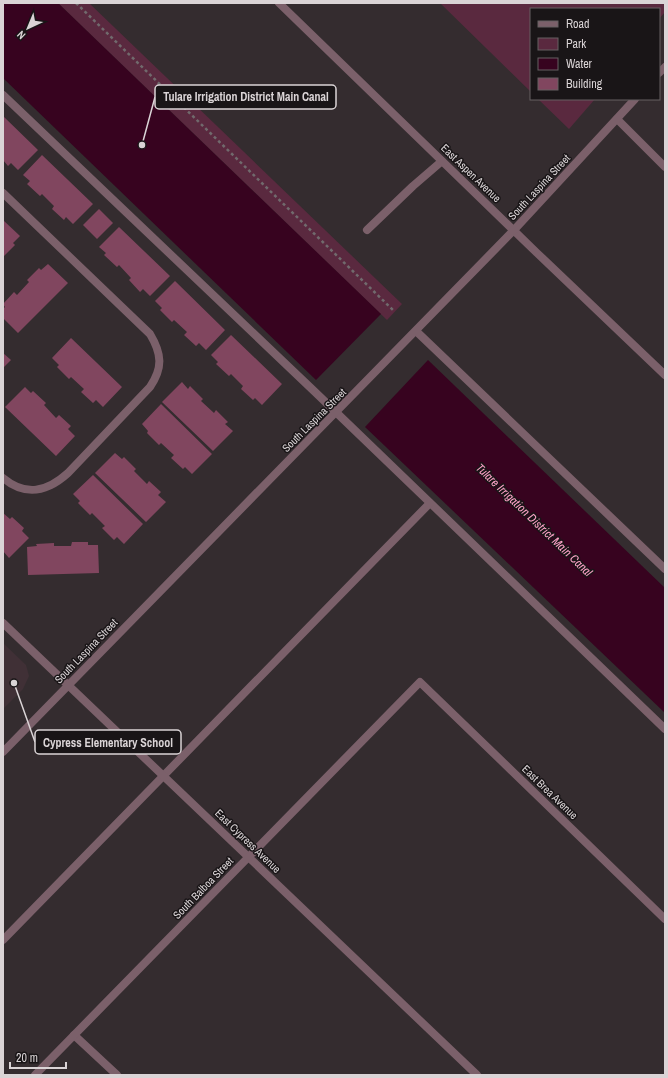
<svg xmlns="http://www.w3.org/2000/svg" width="668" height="1078" viewBox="0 0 668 1078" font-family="'Archivo Narrow',sans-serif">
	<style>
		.built { fill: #403036 }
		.green { fill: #5a293f }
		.water { fill: #37031f }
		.building { fill: #81465f }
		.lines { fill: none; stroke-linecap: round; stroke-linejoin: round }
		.path { stroke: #716a6d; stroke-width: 2.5; stroke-dasharray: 3 3; stroke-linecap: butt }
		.service { stroke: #7b606a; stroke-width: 8 }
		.minor { stroke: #7b606a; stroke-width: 8 }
		.tertiary { stroke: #7b606a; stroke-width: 8 }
		.labels { text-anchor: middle; stroke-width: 3; stroke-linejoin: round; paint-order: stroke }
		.street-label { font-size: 11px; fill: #dad4d6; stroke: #191517 }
		.water-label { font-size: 12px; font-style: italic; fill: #fea3c9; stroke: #191517 }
		.leader { fill: none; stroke: #dad4d6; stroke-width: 1.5 }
		.callout-dot { fill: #dad4d6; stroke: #191517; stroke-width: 1.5 }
		.callout { fill: #191517; stroke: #dad4d6; stroke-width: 1.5 }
		.callout-label { font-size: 12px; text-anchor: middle; font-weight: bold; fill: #dad4d6 }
	</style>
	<rect width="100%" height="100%" fill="#342c2f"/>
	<polygon class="built" points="3,643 26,665 29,676 23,689 3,709"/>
	<g class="green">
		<polygon points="58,3 89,3 402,304 387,320"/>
		<polygon points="440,3 665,3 665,12 659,19 659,9 531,9 531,92"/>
		<polygon points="538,99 595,99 569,129"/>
	</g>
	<g class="water">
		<polygon points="3,3 58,3 381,314 316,380 3,78"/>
		<polygon points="428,360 665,588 665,713 365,427"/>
	</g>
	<g class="building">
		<polygon points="3,116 38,150 18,170 11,163 8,166 3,160"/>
		<polygon points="42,155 93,204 73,224 66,217 64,220 52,209 54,206 42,194 40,196 27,184 30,181 23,175"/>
		<polygon points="99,209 113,223 97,239 83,225"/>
		<polygon points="3,220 20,236 13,243 15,245 3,257"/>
		<polygon points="119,227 170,276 150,296 143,289 140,292 129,280 131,278 119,265 117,267 104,255 106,253 99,247"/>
		<polygon points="48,264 68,283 18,333 3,318 3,309 5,307 3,304 14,292 17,295 29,282 27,280 39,268 41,270"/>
		<polygon points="175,281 225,330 206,350 199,343 196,346 184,335 187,332 174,320 172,322 160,310 162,308 155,301"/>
		<polygon points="231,335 282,384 262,405 255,398 253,400 241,389 243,386 231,374 229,376 216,364 218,362 211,355"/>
		<polygon points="71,338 122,387 103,407 96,400 93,403 81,392 84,389 71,377 69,379 57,367 59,365 52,358"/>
		<polygon points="3,353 11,360 3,368"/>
		<polygon points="182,382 188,389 190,386 203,399 201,401 214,413 216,410 228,422 225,424 233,431 213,451 162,402"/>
		<polygon points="25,387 31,393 33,391 46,403 44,405 56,418 59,415 71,426 68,429 75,436 56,456 5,407"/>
		<polygon points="161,404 212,454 192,474 185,467 183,469 171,458 174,455 161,443 159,445 147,433 148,431 142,424"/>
		<polygon points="115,453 122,459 124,457 136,469 134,471 147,484 149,481 161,492 158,495 166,502 146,522 95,473"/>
		<polygon points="93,475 143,524 124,544 117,537 114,540 102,528 105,526 92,513 90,515 78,503 80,501 73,494"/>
		<polygon points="3,513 10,519 12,517 24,528 22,531 29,538 9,558 3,551"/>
		<polygon points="72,542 88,542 88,545 98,545 99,573 28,575 27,547 37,546 36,544 54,543 54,546 71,546"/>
	</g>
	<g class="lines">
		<polyline class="path" points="76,3 393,310"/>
		<g class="service">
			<polyline points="3,95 314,391 665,729"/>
			<polyline points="617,119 665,167"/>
			<path d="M3,193L150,334C162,354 163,368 150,387L68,473C47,492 26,497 3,478"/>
			<polyline points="367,230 413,186 442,161"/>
			<polyline points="416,331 665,569"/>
			<polyline points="3,940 430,503"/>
		</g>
		<g class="minor">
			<polyline points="279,3 537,253 665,375"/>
			<polyline points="3,623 477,1075"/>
			<polyline points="74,1035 117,1075"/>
			<polyline points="35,1075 420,682 665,919"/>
		</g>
		<g class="tertiary">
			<polyline points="659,73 665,67"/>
			<polyline points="3,752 514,230 635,99"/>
		</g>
	</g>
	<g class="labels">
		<g class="street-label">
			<text transform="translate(471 173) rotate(44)" y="4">East Aspen Avenue</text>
			<text transform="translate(539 187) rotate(-47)" y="4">South Laspina Street</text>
			<text transform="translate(314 420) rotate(-45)" y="4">South Laspina Street</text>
			<text transform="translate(86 651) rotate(-46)" y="4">South Laspina Street</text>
			<text transform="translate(550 792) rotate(44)" y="4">East Brea Avenue</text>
			<text transform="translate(248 841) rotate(44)" y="4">East Cypress Avenue</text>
			<text transform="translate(203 888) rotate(-46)" y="4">South Balboa Street</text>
		</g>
		<g class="water-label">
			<text transform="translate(534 520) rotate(44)" y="4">Tulare Irrigation District Main Canal</text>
		</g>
	</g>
	<path class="leader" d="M142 145L155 97M14 683L35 742"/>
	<g class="callout-dot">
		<circle cx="142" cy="145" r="4"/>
		<circle cx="14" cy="683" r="4"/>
	</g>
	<g class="callout">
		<rect x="155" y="85" width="181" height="24" rx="4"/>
		<rect x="35" y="730" width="146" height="24" rx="4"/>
	</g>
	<g class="callout-label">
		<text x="246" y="101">Tulare Irrigation District Main Canal</text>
		<text x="108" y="747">Cypress Elementary School</text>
	</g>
	<rect width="668" height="1078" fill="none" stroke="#dad4d6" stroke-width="8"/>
	<rect x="530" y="8" width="130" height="92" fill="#191517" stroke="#666163"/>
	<rect x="538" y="21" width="20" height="6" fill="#7b606a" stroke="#666163"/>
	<text x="566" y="28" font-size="12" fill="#dad4d6">Road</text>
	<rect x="538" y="38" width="20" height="12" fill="#5a293f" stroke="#666163"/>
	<text x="566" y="48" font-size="12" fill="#dad4d6">Park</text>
	<rect x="538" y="58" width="20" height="12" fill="#37031f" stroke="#666163"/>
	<text x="566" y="68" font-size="12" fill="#dad4d6">Water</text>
	<rect x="538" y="78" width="20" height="12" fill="#81465f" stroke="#666163"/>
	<text x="566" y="88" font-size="12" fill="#dad4d6">Building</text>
	<g transform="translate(28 28) rotate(224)" stroke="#191517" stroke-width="3" paint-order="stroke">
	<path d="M0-3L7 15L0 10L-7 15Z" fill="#dad4d6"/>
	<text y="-6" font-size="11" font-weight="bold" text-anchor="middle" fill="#dad4d6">N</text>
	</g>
	<path d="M10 1062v6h56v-6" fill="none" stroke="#dad4d6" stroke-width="2"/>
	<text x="16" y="1062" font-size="12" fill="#dad4d6" stroke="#191517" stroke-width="3" paint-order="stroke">20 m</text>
</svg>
